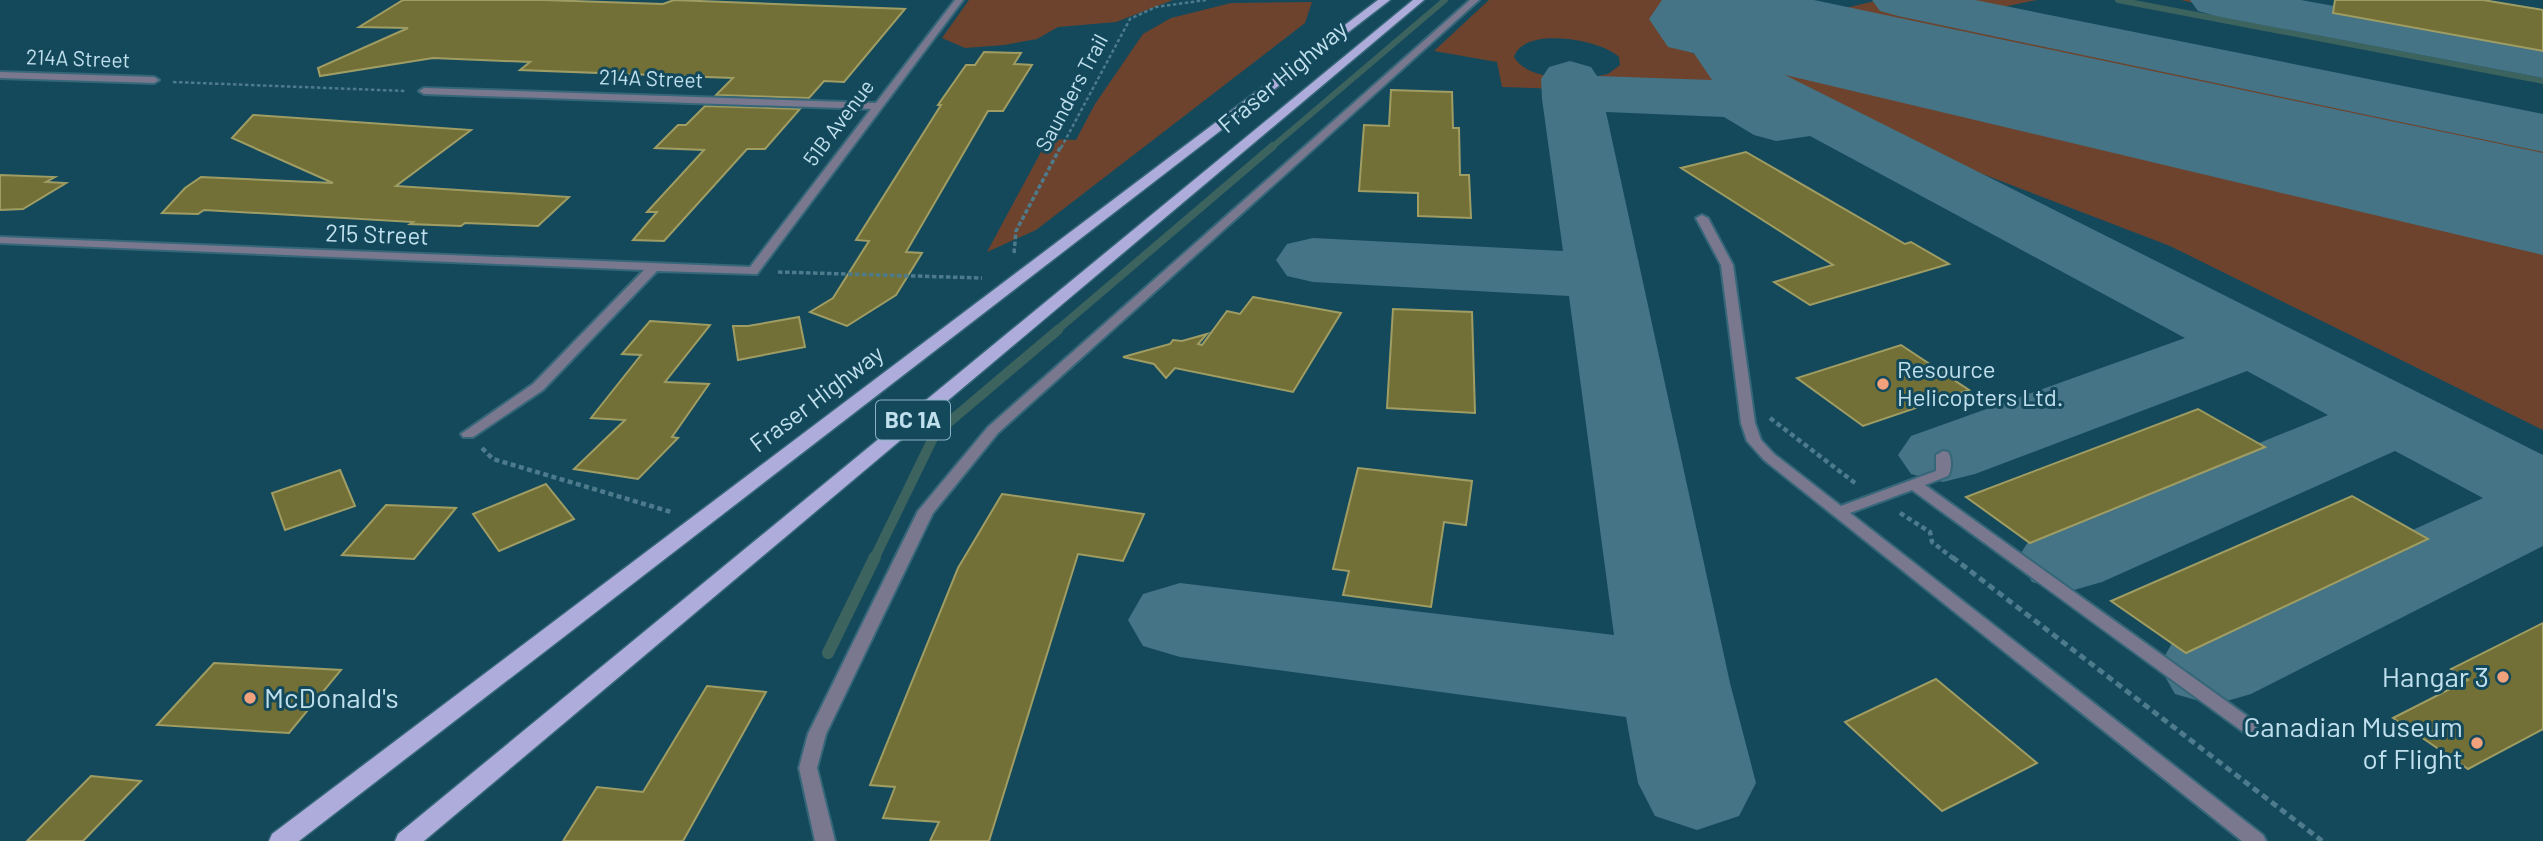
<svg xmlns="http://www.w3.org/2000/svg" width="2543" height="841" viewBox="0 0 2543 841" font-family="Barlow,sans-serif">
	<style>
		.green { fill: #6e432e }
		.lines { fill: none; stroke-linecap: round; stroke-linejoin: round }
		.stream-far3 { stroke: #3d635e; stroke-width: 6 }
		.stream-far2 { stroke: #3d635e; stroke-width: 8 }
		.stream-far1 { stroke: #3d635e; stroke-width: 10 }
		.stream { stroke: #3d635e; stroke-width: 12 }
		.taxiway { fill: #447485; fill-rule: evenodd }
		.runway { fill: #447485; fill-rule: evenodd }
		.building { fill: #727037; stroke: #9f9d63; stroke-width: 2 }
		.lane-casing { stroke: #366779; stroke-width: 4 }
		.street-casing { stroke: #366779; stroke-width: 4 }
		.primary-casing { stroke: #366779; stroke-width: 3 }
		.path-far3 { stroke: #4d7b8c; stroke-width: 2.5; stroke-dasharray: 3.5 2.5; stroke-linecap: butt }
		.path-far2 { stroke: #4d7b8c; stroke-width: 3.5; stroke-dasharray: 4.5 2.5; stroke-linecap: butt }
		.path-far1 { stroke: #4d7b8c; stroke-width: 4.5; stroke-dasharray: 5 3.5; stroke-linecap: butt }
		.path { stroke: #4d7b8c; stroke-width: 5; stroke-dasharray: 7 4.5; stroke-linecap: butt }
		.lane { fill: #79788f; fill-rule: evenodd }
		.street { fill: #79788f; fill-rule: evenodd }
		.primary { fill: #aeacdb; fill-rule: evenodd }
		.poi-dot { fill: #f1a17b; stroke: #14495c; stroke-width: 2.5 }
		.labels { text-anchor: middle; stroke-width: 6; stroke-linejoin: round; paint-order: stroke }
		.far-street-label { font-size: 21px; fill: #c0e0ee; stroke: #14495c }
		.shield { fill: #14495c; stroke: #8cb3c2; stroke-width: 2 }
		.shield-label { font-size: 23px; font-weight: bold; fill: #c0e0ee }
		.street-label { font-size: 24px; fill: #c0e0ee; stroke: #14495c }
		.poi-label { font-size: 24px; fill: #c0e0ee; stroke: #14495c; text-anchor: start }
		.near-poi-label { font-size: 28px; fill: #c0e0ee; stroke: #14495c; text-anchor: end }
	</style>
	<rect width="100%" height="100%" fill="#14495c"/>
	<g class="green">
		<polygon points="969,0 1173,0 1116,22 1058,27 1037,39 1004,45 965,48 942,38"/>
		<path d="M1489,0H1743L1736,2L1678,45L1757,89L1746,95L1587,88L1583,79L1608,74L1620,65L1619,57C1600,39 1523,26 1514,57C1523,72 1544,76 1560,78L1562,89L1502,87L1497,62L1434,51Z"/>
		<polygon points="1914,0 2037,0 1979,12"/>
		<polygon points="2181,0 2211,0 2543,63 2543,76 2396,48"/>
		<polygon points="1875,1 1891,2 2543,137 2543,188 1837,33 1818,19 1833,11"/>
		<polygon points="1312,2 1305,23 1036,230 987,252 1048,139 1076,140 1095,104 1143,34 1171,18 1231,3"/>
		<polygon points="1811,53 2543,220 2543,430 2170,246 1889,138 1775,81 1768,64 1780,54"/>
	</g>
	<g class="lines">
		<g class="stream-far3">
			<polyline points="2118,0 2543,81"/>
			<polyline points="1271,148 1445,0"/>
		</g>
		<polyline class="stream-far2" points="1056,331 1273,146"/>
		<polyline class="stream-far1" points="874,559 935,434 1058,330"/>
		<polyline class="stream" points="828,653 875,557"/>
		<g class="taxiway">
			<polygon points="1872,0 1975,0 2543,114 2543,152 1898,16 1880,11"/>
			<polygon points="2190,0 2301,0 2543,44 2543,78 2216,16 2198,11"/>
			<path d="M1756,17L1799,21L1818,25L1826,37L1818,49L1799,53L1767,50L1749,52L1777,71L2543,455V546L2251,694L2213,705L2175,694L2159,666L2175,638L2483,498L2395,451L2102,582L2067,592L2032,582L2017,559L2032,536L2328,415L2247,371L1975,474L1943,482L1911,474L1898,455L1911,436L2185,338L1810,136L1776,141L1754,135L1724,117L1606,112L1730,683L1756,783L1739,816L1697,830L1655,816L1638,783L1626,717L1180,657L1143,646L1128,620L1143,594L1180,583L1614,635L1569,296L1313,282L1287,276L1276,260L1287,244L1313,238L1563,251L1542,99L1541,79L1549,67L1570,61L1591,67L1597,76L1712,80L1691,49C1707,26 1729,19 1756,17Z"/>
		</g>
		<polygon class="runway" points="1662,0 1814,0 2543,153 2543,255 1668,47 1649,19"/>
	</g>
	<g class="building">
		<polygon points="403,0 544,0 663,4 674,0 905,9 844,82 824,81 809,98 716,95 733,78 520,70 530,62 433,58 320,76 318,68 408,28 359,27"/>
		<polygon points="2335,0 2483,0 2543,10 2543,51 2333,13"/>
		<polygon points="984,52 1021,53 1014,64 1032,65 1003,111 988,111 906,252 922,253 896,295 847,326 810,312 833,298 869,241 856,240 941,105 938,105 966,65 975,65"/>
		<polygon points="1391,90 1452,92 1453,128 1459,128 1460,175 1469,175 1471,218 1418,216 1418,193 1359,191 1364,125 1389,126"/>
		<polygon points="705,106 800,109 765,149 747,149 664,241 633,240 657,212 647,212 704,150 655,148 678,125 686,125"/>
		<polygon points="253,115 471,130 396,186 569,197 538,226 465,223 461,226 410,224 413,222 204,210 198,214 162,213 185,188 201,177 333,183 232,138"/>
		<polygon points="1746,152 1905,244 1911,242 1949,264 1810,305 1774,282 1833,265 1681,168"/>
		<polygon points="0,175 55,177 46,182 66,183 23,209 0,210"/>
		<polygon points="1253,297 1341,313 1293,392 1175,368 1166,378 1154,364 1123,357 1170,344 1173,340 1182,341 1207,334 1198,344 1202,345 1227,311 1240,314"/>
		<polygon points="1393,309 1472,312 1475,413 1387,408"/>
		<polygon points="799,317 805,347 738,360 733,326 748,326"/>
		<polygon points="650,321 710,325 665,382 709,384 672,437 678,438 638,479 574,469 625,420 591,418 641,355 622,354"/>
		<polygon points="1901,345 1969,390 1863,426 1797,378"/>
		<polygon points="2198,409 2265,447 2030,543 1966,497"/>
		<polygon points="1358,468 1472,481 1466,525 1444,522 1431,607 1343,595 1349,571 1333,569"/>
		<polygon points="340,470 355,506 285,530 272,493"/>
		<polygon points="546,484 574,519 499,551 473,514"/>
		<polygon points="1002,494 1144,514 1123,561 1078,554 989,841 930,841 939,822 883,818 895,787 870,785 958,568"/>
		<polygon points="2352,496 2428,539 2186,653 2111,601"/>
		<polygon points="386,505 456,508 414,559 342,555"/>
		<polygon points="2543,623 2543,729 2468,769 2393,718 2468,680 2451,669"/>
		<polygon points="214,663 341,670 289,733 157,725"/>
		<polygon points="1936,679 2037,763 1942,811 1845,722"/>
		<polygon points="707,686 766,692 683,841 563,841 597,787 643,792"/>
		<polygon points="91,776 141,781 83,841 27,841"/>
	</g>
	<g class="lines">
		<g class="lane-casing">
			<g id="lane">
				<polygon points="1470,0 1479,0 998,433 933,513 826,734 817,768 835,841 815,841 799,768 808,734 918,511 988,427"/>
				<path d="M1702,215L1708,218L1733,265L1755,423L1761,440L1774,454L1841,506L1936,471V455L1943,451L1948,452C1952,457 1952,471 1948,476L1925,485L2254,721L2257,726L2254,731L2248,733L2242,731L1912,490L1850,513L2263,835L2266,841H2242L1764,460L1747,441L1741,423L1721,265L1696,218Z"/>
			</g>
		</g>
		<g class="street-casing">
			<g id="street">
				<polygon points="955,0 963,0 757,274 657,271 543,390 473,437 463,437 461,434 533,384 644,270 0,243 0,237 750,267 871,109 424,94 419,91 424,88 876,103"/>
				<polygon points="0,72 154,77 159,80 154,83 0,78"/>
			</g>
		</g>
		<g class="primary-casing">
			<g id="primary">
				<polygon points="1378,0 1390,0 299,841 269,841 272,834"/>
				<polygon points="1413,0 1424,0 424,841 395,841 398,834"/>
			</g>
		</g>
		<g class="path-far3">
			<polyline points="173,82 405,91"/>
			<polyline points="1061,148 1130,19 1156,7 1206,0"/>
		</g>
		<g class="path-far2">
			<polyline points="1014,253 1016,231 1061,146"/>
			<polyline points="778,272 982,278"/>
		</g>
		<g class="path-far1">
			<polyline points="1770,418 1855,483"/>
			<polyline points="482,448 493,459 671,512"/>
			<polyline points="1900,513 1930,532 1932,542 1954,559"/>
		</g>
		<polyline class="path" points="1952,557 2322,841"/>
		<use href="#lane" class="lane"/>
		<use href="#street" class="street"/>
		<use href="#primary" class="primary"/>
	</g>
	<g class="poi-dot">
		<circle cx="1883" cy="384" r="7"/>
		<circle cx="2503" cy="677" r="7"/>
		<circle cx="250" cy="698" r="7"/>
		<circle cx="2477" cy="743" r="7"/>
	</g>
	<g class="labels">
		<g class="far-street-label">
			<text transform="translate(78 59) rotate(2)" y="7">214A Street</text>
			<text transform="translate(651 79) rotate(2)" y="7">214A Street</text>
			<text transform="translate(1072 93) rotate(-62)" y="7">Saunders Trail</text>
			<text transform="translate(839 123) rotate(-53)" y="7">51B Avenue</text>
		</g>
		<rect class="shield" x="876" y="400.5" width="74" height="39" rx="5"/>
		<g class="shield-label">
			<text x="913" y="428">BC 1A</text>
		</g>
		<g class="street-label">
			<text transform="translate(1283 77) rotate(-40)" y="8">Fraser Highway</text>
			<text transform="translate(377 235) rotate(2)" y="8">215 Street</text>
			<text transform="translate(817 399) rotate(-37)" y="8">Fraser Highway</text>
		</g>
		<g class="poi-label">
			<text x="1897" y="378">Resource<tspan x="1897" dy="28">Helicopters Ltd.</tspan></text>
		</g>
		<g class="near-poi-label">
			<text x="2489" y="687">Hangar 3</text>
			<text x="264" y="708" text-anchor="start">McDonald's</text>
			<text x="2463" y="737">Canadian Museum<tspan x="2463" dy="32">of Flight</tspan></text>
		</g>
	</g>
</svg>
